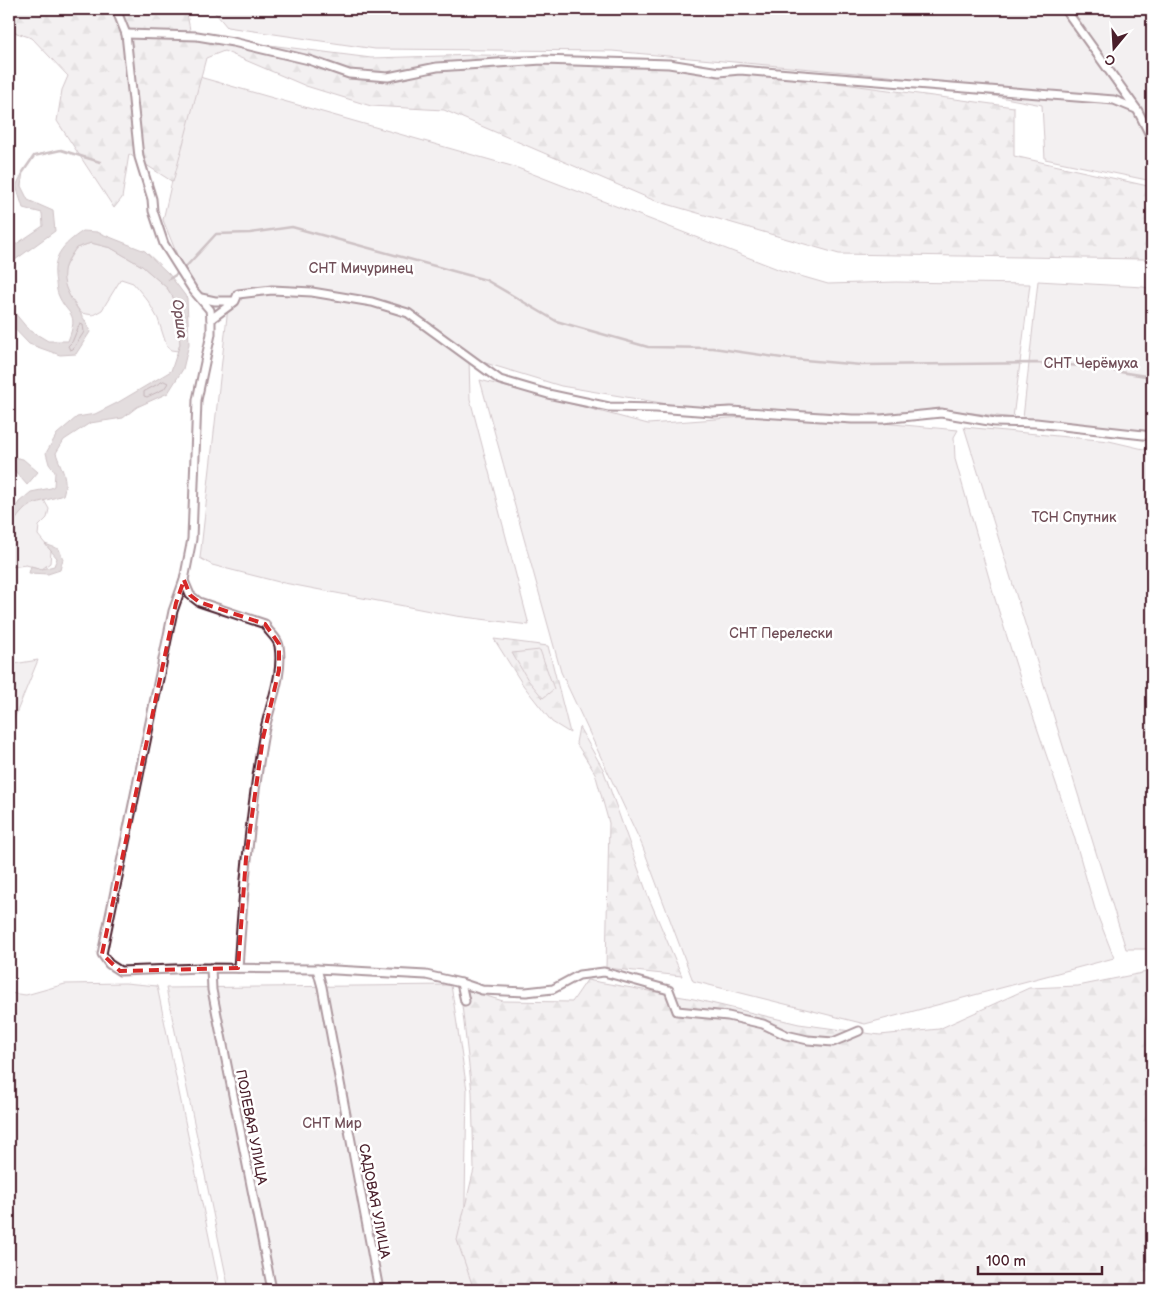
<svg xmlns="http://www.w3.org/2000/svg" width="1161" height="1299" viewBox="0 0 1161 1299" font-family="'Balsamiq Sans',sans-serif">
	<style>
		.green { fill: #e5dee0; stroke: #987e86 }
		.forest { fill: url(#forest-firs); stroke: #987e86 }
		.cemetery { fill: url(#cemetery-stones); stroke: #987e86 }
		.water { fill: #c1b3b6; stroke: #91787e }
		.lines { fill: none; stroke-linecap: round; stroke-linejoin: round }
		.shore { stroke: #7a5a63; stroke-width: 1 }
		.stream { stroke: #91787e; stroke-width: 2.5 }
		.street-casing { stroke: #4a1f2b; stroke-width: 11 }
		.street { stroke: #fff; stroke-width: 7 }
		.marked { fill: none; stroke: #d62828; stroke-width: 4; stroke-dasharray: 10 6; stroke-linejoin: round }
		.labels { text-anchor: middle; stroke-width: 5; stroke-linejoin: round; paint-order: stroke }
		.park-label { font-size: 14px; fill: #714f58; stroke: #fff }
		.street-label { font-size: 14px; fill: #4a1f2b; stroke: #fff }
		.water-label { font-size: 15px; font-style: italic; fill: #74535c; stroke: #fff }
	</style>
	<defs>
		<pattern id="forest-firs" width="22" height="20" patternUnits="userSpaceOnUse" patternTransform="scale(1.25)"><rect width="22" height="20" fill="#e5dee0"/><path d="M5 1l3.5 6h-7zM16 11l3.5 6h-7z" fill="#c6bec0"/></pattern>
		<pattern id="cemetery-stones" width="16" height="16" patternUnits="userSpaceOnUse" patternTransform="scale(1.25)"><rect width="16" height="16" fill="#e5dee0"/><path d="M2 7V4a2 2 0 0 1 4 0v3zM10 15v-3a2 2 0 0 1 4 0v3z" fill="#c6bec0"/></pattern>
	</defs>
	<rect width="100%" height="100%" fill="#fff"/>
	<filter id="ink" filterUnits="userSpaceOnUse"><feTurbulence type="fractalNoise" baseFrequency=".02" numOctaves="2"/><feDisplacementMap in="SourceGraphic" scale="10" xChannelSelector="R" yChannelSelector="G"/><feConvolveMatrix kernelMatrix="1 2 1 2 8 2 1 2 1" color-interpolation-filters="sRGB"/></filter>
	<g filter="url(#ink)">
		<g class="green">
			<polygon points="212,9 1152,9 1152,181 1045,159 1042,105 889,76 612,51 375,49 227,27"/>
			<polygon points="196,76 515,167 783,271 828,284 896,282 1030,284 1013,418 941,409 855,416 685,407 561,386 469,358 470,399 529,625 456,616 279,582 212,565 200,558 228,307 192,292 163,220"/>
			<path d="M91,243L111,248L142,266L167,288L176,302L180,344L178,351L171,350L167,347L158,319L148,301L133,283L121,279L102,310L93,315L81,313C73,302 59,283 64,269C67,262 72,254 76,248Z"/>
			<polygon points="1038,281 1143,287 1152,289 1152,432 1023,418"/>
			<polygon points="480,380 648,424 784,414 958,430 954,437 955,459 995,599 1020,678 1074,836 1095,909 1114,958 865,1024 693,981 642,845 561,672"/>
			<polygon points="964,427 1109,441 1152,451 1152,949 1126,949"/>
			<polygon points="44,500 49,509 47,518 39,526 38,535 51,551 50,563 42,569 26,565 11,567 9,564 9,531 17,517 27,506"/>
			<polygon points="38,660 9,731 9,668 14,664"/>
			<polygon points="125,983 157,986 220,1290 9,1290 9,993 26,995 65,984"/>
			<polygon points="451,985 467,1090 464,1252 479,1290 229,1290 166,988"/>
		</g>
		<g class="forest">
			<polygon points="9,9 186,9 191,35 371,58 479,55 659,59 1014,107 1014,156 1152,187 1152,263 1144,259 839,254 653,200 444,110 371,106 306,86 224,51 206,58 173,182 129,154 122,198 114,208 57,121 62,90 68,76 32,38 11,31 9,33"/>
			<polygon points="494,639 548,646 570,733 552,722 523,685"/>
			<polygon points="579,727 603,769 648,896 682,976 606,968 609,823 595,773 576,743"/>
			<polygon points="1152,971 1152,1290 474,1290 457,1240 474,1169 472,1092 460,988 503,1001 572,1002 587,980 694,999 799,1024 880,1035 939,1029 1029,988 1078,986"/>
		</g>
		<polygon class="cemetery" points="540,650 554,689 543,698 528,680 512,653"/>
		<g class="water">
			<polygon points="23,172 21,186 28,200 53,211 55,231 15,260 9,262 9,249 43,226 42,213 23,208 16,186"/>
			<path d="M83,231L97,232L145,251L169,274L187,298L189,344L183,369L168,393L137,407L123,418L90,423L64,440L56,453C61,469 69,478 63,495C31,506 27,499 9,531V518L19,502L31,492L51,488L54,486L55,472L49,464L46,453L57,434L77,417L95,414L117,403L171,371L180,344L176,302L167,288L142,266L111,248L91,243L76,248C72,254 64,264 64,272C61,294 84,312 90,332L76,354L60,355L29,344L9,323V306L28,329L48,341H68C80,310 67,317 58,294C57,291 56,286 56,283C51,257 62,245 83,231Z"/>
			<polygon points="9,456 23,459 38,472 27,485 9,464"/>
			<polygon points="45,544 59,549 63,559 60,570 48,574 29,573 31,566 42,569 54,566 57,558"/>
		</g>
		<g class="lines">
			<g class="shore">
				<polygon points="80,324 83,325 84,332 73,349 70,350 68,346 72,342"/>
				<polygon points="164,381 168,383 164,389 147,397 144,396 144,392"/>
			</g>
			<g class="stream">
				<polyline points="23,172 34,156 61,150 100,162"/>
				<polyline points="183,270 216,234 250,233 292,227 486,280 556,321 648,347 713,348 782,358 861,365 1037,363 1082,366 1152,377"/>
				<polyline points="169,279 177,274"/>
			</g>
			<g class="street-casing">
				<g id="street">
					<polyline points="116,9 126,34 139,157 152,199 153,211 164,244 193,290 210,310 211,319 211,334 197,400 192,539 184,580 173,611 102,954 109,964 120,971 201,968 317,969 426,975 461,983 482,990 526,992 553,989 579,975 604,972 669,990 677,1011 728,1016 763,1024 786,1035 808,1040 833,1042 859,1031"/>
					<polyline points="1065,9 1138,111 1152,139"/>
					<polyline points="126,34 197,36 233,42 309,60 349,74 388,77 437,67 542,60 669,64 719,72 740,70 1114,100 1136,109"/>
					<polyline points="201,298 215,301 235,301 238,294 272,290 312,292 372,302 408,313 500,380 548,394 609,407 656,408 712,412 731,411 852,419 882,419 941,413 995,422 1036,423 1152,436"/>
					<polyline points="211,319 234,302"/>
					<path d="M184,581L190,595L199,602L265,624C267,632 277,636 279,646C284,677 268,708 263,738C250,814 243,892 238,968"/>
					<polyline points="211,968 212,990 272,1290"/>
					<polyline points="317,969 322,987 379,1290"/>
					<polyline points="461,983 465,1001"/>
				</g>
			</g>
			<use href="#street" class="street"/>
		</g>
	</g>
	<path d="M0 0H1161V1299H0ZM184,580L190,595L199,602L265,624L279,644V670L263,738L246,858L238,968L120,971L102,954L176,603Z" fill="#fff" fill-opacity=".55" fill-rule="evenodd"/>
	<path class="marked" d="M184,580L190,595L199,602L265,624L279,644V670L263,738L246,858L238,968L120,971L102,954L176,603Z"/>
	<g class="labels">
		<g class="park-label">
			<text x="361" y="273">СНТ Мичуринец</text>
			<text x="1091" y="368">СНТ Черёмуха</text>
			<text x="1074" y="522">ТСН Спутник</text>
			<text x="781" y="638">СНТ Перелески</text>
			<text x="332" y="1128">СНТ Мир</text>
		</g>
		<g class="street-label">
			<text transform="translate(252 1127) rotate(79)" y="5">ПОЛЕВАЯ УЛИЦА</text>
			<text transform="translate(375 1201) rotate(79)" y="5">САДОВАЯ УЛИЦА</text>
		</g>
		<g class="water-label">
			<text transform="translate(180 319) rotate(82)" y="5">Орша</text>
		</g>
	</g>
	<rect width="1161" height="1299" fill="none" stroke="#fff" stroke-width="30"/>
	<rect x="15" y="15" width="1131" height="1269" fill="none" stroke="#4a1f2b" stroke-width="2" filter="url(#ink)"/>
	<g transform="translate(1114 48) rotate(198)" stroke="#ffffff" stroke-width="4" paint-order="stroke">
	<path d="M0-4L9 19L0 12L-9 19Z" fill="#4a1f2b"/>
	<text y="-8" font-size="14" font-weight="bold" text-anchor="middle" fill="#4a1f2b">С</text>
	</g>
	<path d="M978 1266v8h124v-8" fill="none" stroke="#4a1f2b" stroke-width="2.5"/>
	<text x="986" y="1266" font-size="15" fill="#4a1f2b" stroke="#ffffff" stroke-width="4" paint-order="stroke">100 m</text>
</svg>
